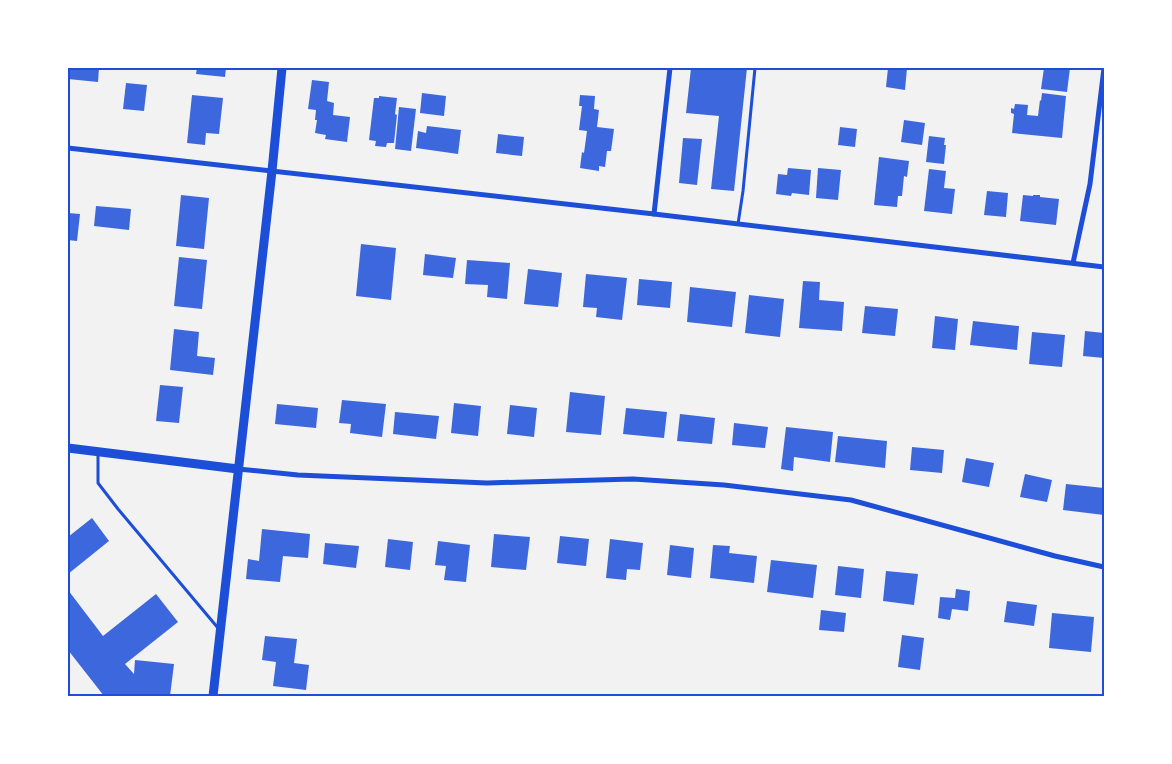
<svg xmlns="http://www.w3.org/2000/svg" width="1172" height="764" viewBox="0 0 1172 764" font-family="'DejaVu Sans',sans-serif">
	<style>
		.building { fill: #3d67dc }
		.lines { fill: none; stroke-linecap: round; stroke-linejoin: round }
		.service { stroke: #1d4ed8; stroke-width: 3 }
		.minor { stroke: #1d4ed8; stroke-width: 5 }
		.tertiary { stroke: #1d4ed8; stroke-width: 9 }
		.neatline { fill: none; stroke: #1d4ed8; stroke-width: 2 }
	</style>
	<rect width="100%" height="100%" fill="#f2f2f2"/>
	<g class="building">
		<polygon points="70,68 99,68 98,82 68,79"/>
		<polygon points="197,68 226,68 225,77 196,74"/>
		<polygon points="691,68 747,68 734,191 711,189 719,116 686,113"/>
		<polygon points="888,68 907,68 905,90 886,87"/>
		<polygon points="1044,68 1070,68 1067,92 1041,89"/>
		<polygon points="312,80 329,82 327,101 334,103 333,115 350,117 347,142 325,139 326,135 315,133 317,120 315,120 316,110 308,109"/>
		<polygon points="126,83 147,85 144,111 123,109"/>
		<polygon points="422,93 446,96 444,116 420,113"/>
		<polygon points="1042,93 1066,96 1062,138 1012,133 1014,114 1011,113 1011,108 1014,109 1015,104 1028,105 1027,115 1038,116 1040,100 1041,101"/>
		<polygon points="192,95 223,98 219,134 206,133 205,145 187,143"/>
		<polygon points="580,95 595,96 594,109 599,110 597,127 614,129 611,151 607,151 605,167 599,166 599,171 580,168 582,152 584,153 587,131 579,130 582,106 579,106"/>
		<polygon points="379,96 397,98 395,114 397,115 394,143 387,143 386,147 375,146 376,141 369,140 374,98 379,98"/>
		<polygon points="399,107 416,109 411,151 395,149"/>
		<polygon points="904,120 925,123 922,145 901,142"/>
		<polygon points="427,126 461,130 458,154 416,148 418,131 426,133"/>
		<polygon points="840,127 857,129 855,147 838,145"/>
		<polygon points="498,134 524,137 522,156 496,153"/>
		<polygon points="929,136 945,138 944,145 946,145 944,164 926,162"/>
		<polygon points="683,138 702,139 697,185 679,183"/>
		<polygon points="879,157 909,161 907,177 904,176 902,196 898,196 897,207 874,205"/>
		<polygon points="788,168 811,170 809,195 792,193 791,196 776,194 778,174 787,175"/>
		<polygon points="818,168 841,170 838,200 816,198"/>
		<polygon points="929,169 946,171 944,188 955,189 952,214 924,211"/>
		<polygon points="987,191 1008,193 1006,217 984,215"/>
		<polygon points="181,195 209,198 204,249 176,246"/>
		<polygon points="1023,195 1033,196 1033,195 1040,195 1040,197 1059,199 1056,225 1020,221"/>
		<polygon points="96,206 131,209 129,230 94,226"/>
		<polygon points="68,213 80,214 77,241 68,240"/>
		<polygon points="361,244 396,248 391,300 356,296"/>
		<polygon points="425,254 456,258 453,278 423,275"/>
		<polygon points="179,257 207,260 202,309 174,306"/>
		<polygon points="467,260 510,263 507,299 487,297 488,285 465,284"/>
		<polygon points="528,269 562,273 558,307 524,304"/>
		<polygon points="586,274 627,278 622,320 596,317 597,308 583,307"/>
		<polygon points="639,279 672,282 670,308 637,305"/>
		<polygon points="803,281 820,282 819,300 844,302 842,331 799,328"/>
		<polygon points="690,287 736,292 732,327 687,322"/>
		<polygon points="749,295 784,299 780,337 745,333"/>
		<polygon points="865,306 898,309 895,336 862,333"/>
		<polygon points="935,316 958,319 955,350 932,348"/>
		<polygon points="973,321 1019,326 1017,350 970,345"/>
		<polygon points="174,329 199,332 197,356 215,358 213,375 170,370"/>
		<polygon points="1085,331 1104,333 1104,358 1083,356"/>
		<polygon points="1032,332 1065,335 1062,367 1029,364"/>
		<polygon points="160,385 183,387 179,423 156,421"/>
		<polygon points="570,392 605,396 601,435 566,432"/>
		<polygon points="342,400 386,404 382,437 350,433 351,424 339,423"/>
		<polygon points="454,403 481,406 478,436 451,433"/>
		<polygon points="277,404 318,408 316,428 275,424"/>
		<polygon points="510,405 537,408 534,437 507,434"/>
		<polygon points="626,408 667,412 664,438 623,434"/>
		<polygon points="395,412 439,416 436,439 393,434"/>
		<polygon points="680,414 715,418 712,444 677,441"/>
		<polygon points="734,423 768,427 765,448 732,445"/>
		<polygon points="786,427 833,432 830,462 794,457 793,471 781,469"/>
		<polygon points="838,436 887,441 885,468 835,462"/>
		<polygon points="912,447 944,450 942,473 910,470"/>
		<polygon points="966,458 994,463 989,487 962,482"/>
		<polygon points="1025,474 1052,480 1047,502 1020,497"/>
		<polygon points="1066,484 1104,488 1104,515 1063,510"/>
		<polygon points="92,518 109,541 68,574 68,537"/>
		<polygon points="262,529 310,534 308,558 283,556 280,582 246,579 248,559 259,561"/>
		<polygon points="494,534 530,537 526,570 491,567"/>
		<polygon points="560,536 589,539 586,566 557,563"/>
		<polygon points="388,539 413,542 410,570 385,567"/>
		<polygon points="610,539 643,543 640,570 627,569 626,580 606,578"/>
		<polygon points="438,541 470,545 466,582 444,580 446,566 435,565"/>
		<polygon points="325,543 359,546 356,568 323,564"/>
		<polygon points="670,545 694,548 691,578 667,575"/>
		<polygon points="713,545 730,546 729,553 757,556 754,583 710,578"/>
		<polygon points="771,560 817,565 813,598 767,592"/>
		<polygon points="838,566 864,569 861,598 835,595"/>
		<polygon points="886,571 918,574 914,605 883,601"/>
		<polygon points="956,589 970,591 968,611 952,609 950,620 938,618 940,597 955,598"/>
		<polygon points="68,590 103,636 156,594 178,622 125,664 134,674 135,660 174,664 170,696 104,696 68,650"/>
		<polygon points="1007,601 1037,605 1034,626 1004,622"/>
		<polygon points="821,610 846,613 844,632 819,630"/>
		<polygon points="1052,613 1094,617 1091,652 1049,648"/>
		<polygon points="902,635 924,638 920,670 898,667"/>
		<polygon points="265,636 297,639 294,663 309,665 306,690 273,686 276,662 262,660"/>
	</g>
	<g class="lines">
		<g class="service">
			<polyline points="738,224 743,191 755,68"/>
			<polyline points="98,453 98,483 118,509 218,628"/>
		</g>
		<g class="minor">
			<polyline points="68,148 654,214 1104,267"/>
			<polyline points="654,214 670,68"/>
			<polyline points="1073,263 1090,184 1104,68"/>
			<polyline points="238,469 298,475 487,483 633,479 724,485 851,500 1055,556 1104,567"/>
		</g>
		<g class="tertiary">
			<polyline points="68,448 238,469"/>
			<polyline points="213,696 272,171 282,68"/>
		</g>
	</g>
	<rect width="1172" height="764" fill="none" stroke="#ffffff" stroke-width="138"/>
	<rect x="69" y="69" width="1034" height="626" class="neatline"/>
</svg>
